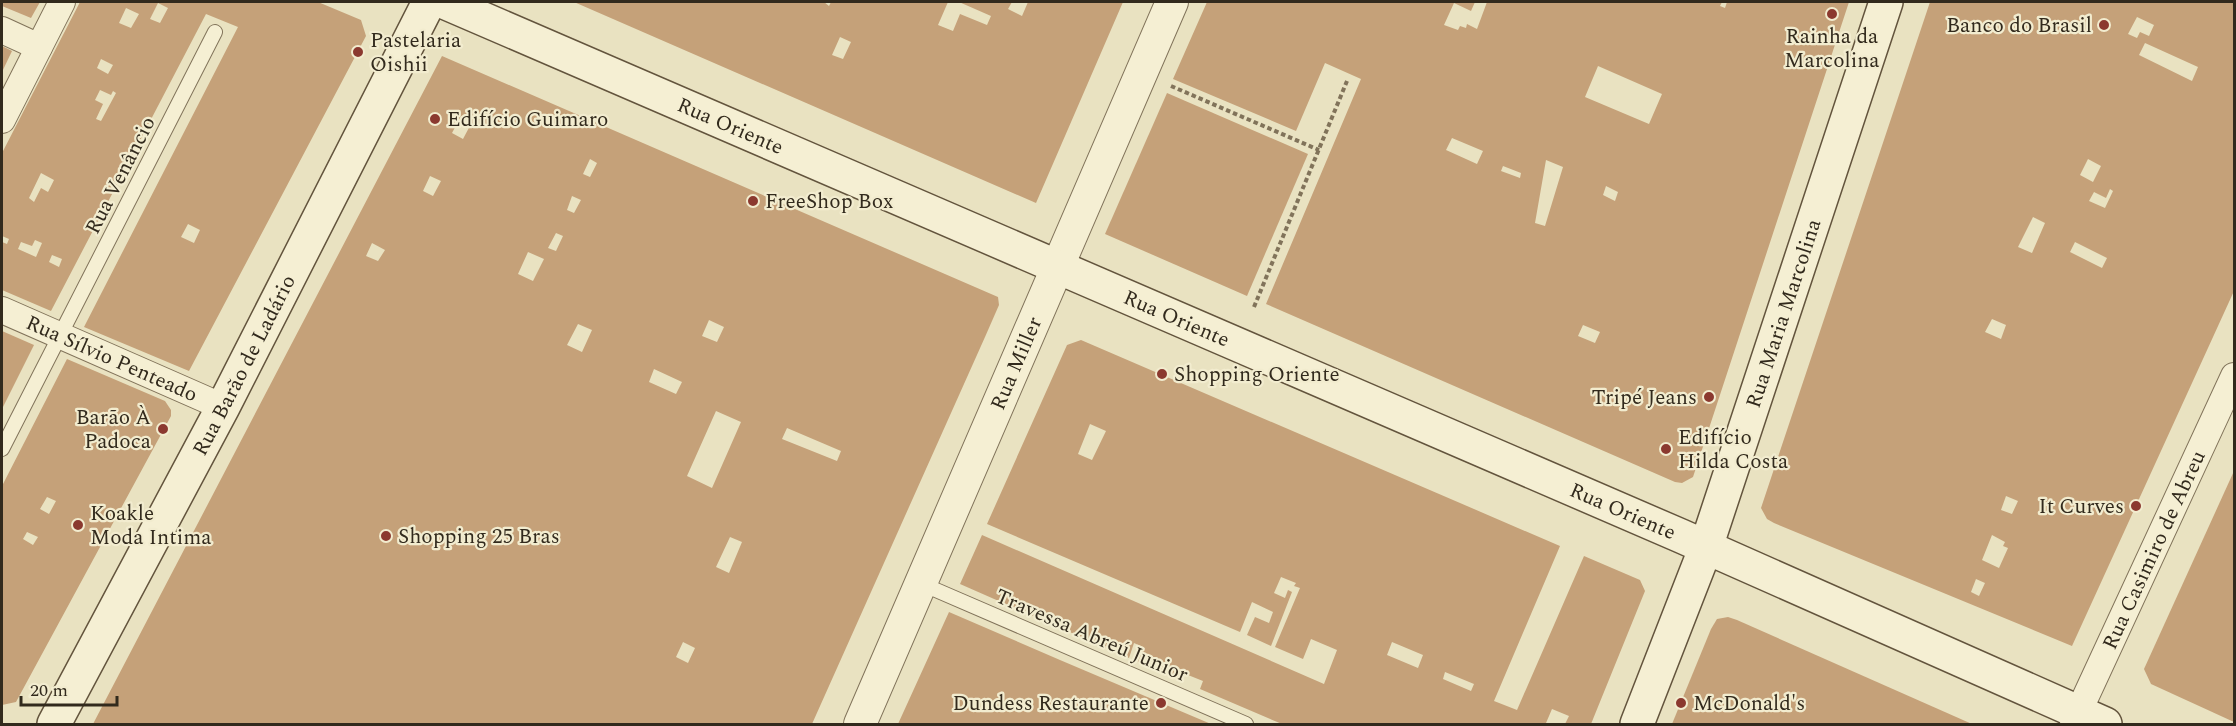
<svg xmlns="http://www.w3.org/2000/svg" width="2236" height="726" viewBox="0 0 2236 726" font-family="Spectral,serif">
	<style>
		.building { fill: #c5a179; fill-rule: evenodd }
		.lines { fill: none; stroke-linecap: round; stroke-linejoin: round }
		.service-casing { stroke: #81735a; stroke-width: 16 }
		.minor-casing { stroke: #81735a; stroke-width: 28 }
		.tertiary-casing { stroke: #81735a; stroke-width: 34 }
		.secondary-casing { stroke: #63543d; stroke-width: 36 }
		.path { stroke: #81735a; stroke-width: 4; stroke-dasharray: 4.5 3; stroke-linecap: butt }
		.service { stroke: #f5efd3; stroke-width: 14 }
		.minor { stroke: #f5efd3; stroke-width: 26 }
		.tertiary { stroke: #f5efd3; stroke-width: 32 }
		.secondary { stroke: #f5efd3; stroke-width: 33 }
		.poi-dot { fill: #8b392f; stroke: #f2eccf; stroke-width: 2 }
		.labels { text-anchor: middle; stroke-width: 4.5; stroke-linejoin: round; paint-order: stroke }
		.poi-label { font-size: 21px; fill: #322a1d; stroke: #f2eccf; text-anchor: start }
		.street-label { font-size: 21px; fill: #322a1d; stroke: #f2eccf }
	</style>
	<rect width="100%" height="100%" fill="#e9e2c1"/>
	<g class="building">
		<polygon points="2,2 40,2 31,18 2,6"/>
		<path d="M80,2H318L361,20L366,36L189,371L84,327L238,27L206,14L51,311L2,290V242L7,244L9,239L2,236V153ZM158,3L168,8L160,23L150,19ZM126,8L139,14L131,28L119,23ZM101,59L113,65L108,74L97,68ZM100,90L111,95L113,91L116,93L101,121L96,119L103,104L95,100ZM41,173L54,180L48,192L41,188L34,202L29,198ZM188,224L200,230L194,243L181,237ZM35,240L42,243L36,257L18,249L21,242L32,246ZM52,255L62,259L59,267L49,262Z"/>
		<path d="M574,2H824L829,6L831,2H948L938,25L953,31L960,14L987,25L991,16L959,2H1012L1008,9L1022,16L1028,2H1123L1036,203ZM840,37L851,42L843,59L832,55Z"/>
		<path d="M1207,2H1475L1471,11L1454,3L1444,25L1458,30L1460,26L1466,28L1467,24L1477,29L1487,2H1722L1720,6L1725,8L1727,2H1849L1693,477L1682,483L1675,482L1266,304L1361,79L1325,63L1296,131L1173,79ZM1598,66L1662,94L1649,124L1585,97ZM1452,138L1483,151L1477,164L1446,150ZM1546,160L1563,167L1545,226L1535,223ZM1503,166L1521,173L1520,178L1501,171ZM1606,186L1618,192L1615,201L1603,195ZM1583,325L1600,332L1595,343L1578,336Z"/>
		<path d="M1930,2H2234V291L2072,646L1774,523L1767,519L1761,508ZM2137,17L2154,25L2149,36L2140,32L2137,38L2128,34ZM2145,43L2198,67L2192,81L2139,55ZM2088,159L2101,166L2093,182L2080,175ZM2110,189L2113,191L2105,208L2089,201L2094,192L2106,198ZM2033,217L2045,223L2032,253L2018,247ZM2075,242L2107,258L2102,268L2070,252ZM1992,319L2006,325L2001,339L1985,332ZM2006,496L2018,501L2012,514L2001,510ZM1992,535L2005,542L2003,546L2008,548L1999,568L1982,560ZM1976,579L1985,583L1979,596L1971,592Z"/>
		<polygon points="2,46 12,51 2,72"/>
		<path d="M442,56L998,297L999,305L985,337L812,724H93ZM461,116L472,122L463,139L452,133ZM590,159L597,163L590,177L583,174ZM430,176L441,181L433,196L423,191ZM572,196L581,200L574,213L567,210ZM556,233L563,236L556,251L548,248ZM372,243L385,250L378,261L366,256ZM528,252L544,259L533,281L518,274ZM709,320L724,327L717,342L702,336ZM578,324L592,330L582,352L567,345ZM654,369L682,382L676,394L649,382ZM716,411L741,422L712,488L687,476ZM787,428L841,451L837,461L782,439ZM730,537L742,542L729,573L716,567ZM683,642L695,648L688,663L676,657Z"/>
		<polygon points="1167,93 1308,154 1247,296 1105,234"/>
		<polygon points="2,331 34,345 2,409"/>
		<path d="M1081,340L1560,546L1494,701L1517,710L1584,556L1640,580L1645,591L1591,724H1565L1569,716L1552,709L1546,723L1550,724H1282L1200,689L1203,681L1183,673L1180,680L1137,661L1143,647L1134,643L1129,658L960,584L982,535L1324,684L1337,650L1311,639L1303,659L1275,647L1300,588L1294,586L1296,583L1281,577L1274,593L1285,598L1288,590L1292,592L1271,646L1247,635L1255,617L1269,623L1273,612L1252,602L1240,632L987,524L1067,345ZM1090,424L1106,431L1092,460L1078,454ZM1392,642L1423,655L1418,668L1387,655ZM1445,672L1474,684L1471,691L1443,679Z"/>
		<path d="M67,359L165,401L171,410V416L16,702L2,705V486ZM47,497L56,501L49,514L40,509ZM27,532L38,537L33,545L23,539Z"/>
		<polygon points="2234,471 2234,722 2151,684 2144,669"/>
		<polygon points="949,612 1060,660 1211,724 898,724"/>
		<polygon points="1728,617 1737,620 1972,724 1672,724 1711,629 1717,619"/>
	</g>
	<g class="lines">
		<g class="service-casing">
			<g id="service">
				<polyline points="2,449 215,32"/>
				<polyline points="922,584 1246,724"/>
			</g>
		</g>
		<g class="minor-casing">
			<g id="minor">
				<polyline points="2,30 39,47"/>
				<polyline points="2,120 62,2"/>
				<path id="s1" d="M2,310L223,407"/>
				<path id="s2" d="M2073,724L2234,376"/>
			</g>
		</g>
		<g class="tertiary-casing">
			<g id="tertiary">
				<path id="s3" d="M860,724L1172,2"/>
			</g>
		</g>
		<g class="secondary-casing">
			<g id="secondary">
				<path id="s4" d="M444,2L1681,536L2105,724"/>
				<path id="s5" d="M54,724L223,407L429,2"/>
				<path id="s6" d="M1637,724L1706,547L1886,2"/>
			</g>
		</g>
		<g class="path">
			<polyline points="1171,86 1319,150"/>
			<polyline points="1254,307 1347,81"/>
		</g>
		<use href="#service" class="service"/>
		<use href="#minor" class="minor"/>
		<use href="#tertiary" class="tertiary"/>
		<use href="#secondary" class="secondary"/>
	</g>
	<g class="poi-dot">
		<circle cx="1832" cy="14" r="6"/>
		<circle cx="2104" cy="25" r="6"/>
		<circle cx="358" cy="52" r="6"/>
		<circle cx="435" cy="119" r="6"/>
		<circle cx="753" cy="201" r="6"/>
		<circle cx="1162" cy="374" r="6"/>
		<circle cx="1709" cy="397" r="6"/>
		<circle cx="163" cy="429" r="6"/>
		<circle cx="1666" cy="449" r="6"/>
		<circle cx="2136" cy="506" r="6"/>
		<circle cx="78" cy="525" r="6"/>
		<circle cx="386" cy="536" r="6"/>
		<circle cx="1161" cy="703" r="6"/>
		<circle cx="1681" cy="703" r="6"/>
	</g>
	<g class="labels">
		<g class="poi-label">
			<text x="2092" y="32" text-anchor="end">Banco do Brasil</text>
			<text x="1832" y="43" text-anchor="middle">Rainha da<tspan x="1832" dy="24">Marcolina</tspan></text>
			<text x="370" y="47">Pastelaria<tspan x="370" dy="24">Oishii</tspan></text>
			<text x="447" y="126">Edifício Guimaro</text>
			<text x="765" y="208">FreeShop Box</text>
			<text x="1174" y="381">Shopping Oriente</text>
			<text x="1697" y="404" text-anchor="end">Tripé Jeans</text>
			<text x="151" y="424" text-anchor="end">Barão À<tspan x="151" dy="24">Padoca</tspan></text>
			<text x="1678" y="444">Edifício<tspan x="1678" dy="24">Hilda Costa</tspan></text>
			<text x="2124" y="513" text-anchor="end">It Curves</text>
			<text x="90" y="520">Koakle<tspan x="90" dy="24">Moda Intima</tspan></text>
			<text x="398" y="543">Shopping 25 Bras</text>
			<text x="1149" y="710" text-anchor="end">Dundess Restaurante</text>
			<text x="1693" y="710">McDonald's</text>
		</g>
		<g class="street-label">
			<text dy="7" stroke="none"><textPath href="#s4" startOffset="312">Rua Oriente</textPath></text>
			<text transform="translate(120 175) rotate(-63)" y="7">Rua Venâncio</text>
			<text dy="7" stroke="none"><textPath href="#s6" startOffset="436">Rua Maria Marcolina</textPath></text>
			<text dy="7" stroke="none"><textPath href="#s4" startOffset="798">Rua Oriente</textPath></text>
			<text dy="7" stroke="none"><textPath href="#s1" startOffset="120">Rua Sílvio Penteado</textPath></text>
			<text dy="7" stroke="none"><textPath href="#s3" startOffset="393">Rua Miller</textPath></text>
			<text dy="7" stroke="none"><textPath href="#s5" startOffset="406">Rua Barão de Ladário</textPath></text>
			<text dy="7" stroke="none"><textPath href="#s4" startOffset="1284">Rua Oriente</textPath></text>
			<text dy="7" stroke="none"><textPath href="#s2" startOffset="192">Rua Casimiro de Abreu</textPath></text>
			<text transform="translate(1092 635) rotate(23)" y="7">Travessa Abreú Junior</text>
		</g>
	</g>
	<rect width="2236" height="726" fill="none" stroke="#322a1d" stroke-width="6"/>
	<path d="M21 696v9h96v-9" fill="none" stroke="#322a1d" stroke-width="3"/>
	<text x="30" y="696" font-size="18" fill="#322a1d" stroke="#f2eccf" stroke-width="4.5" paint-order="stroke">20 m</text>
</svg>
